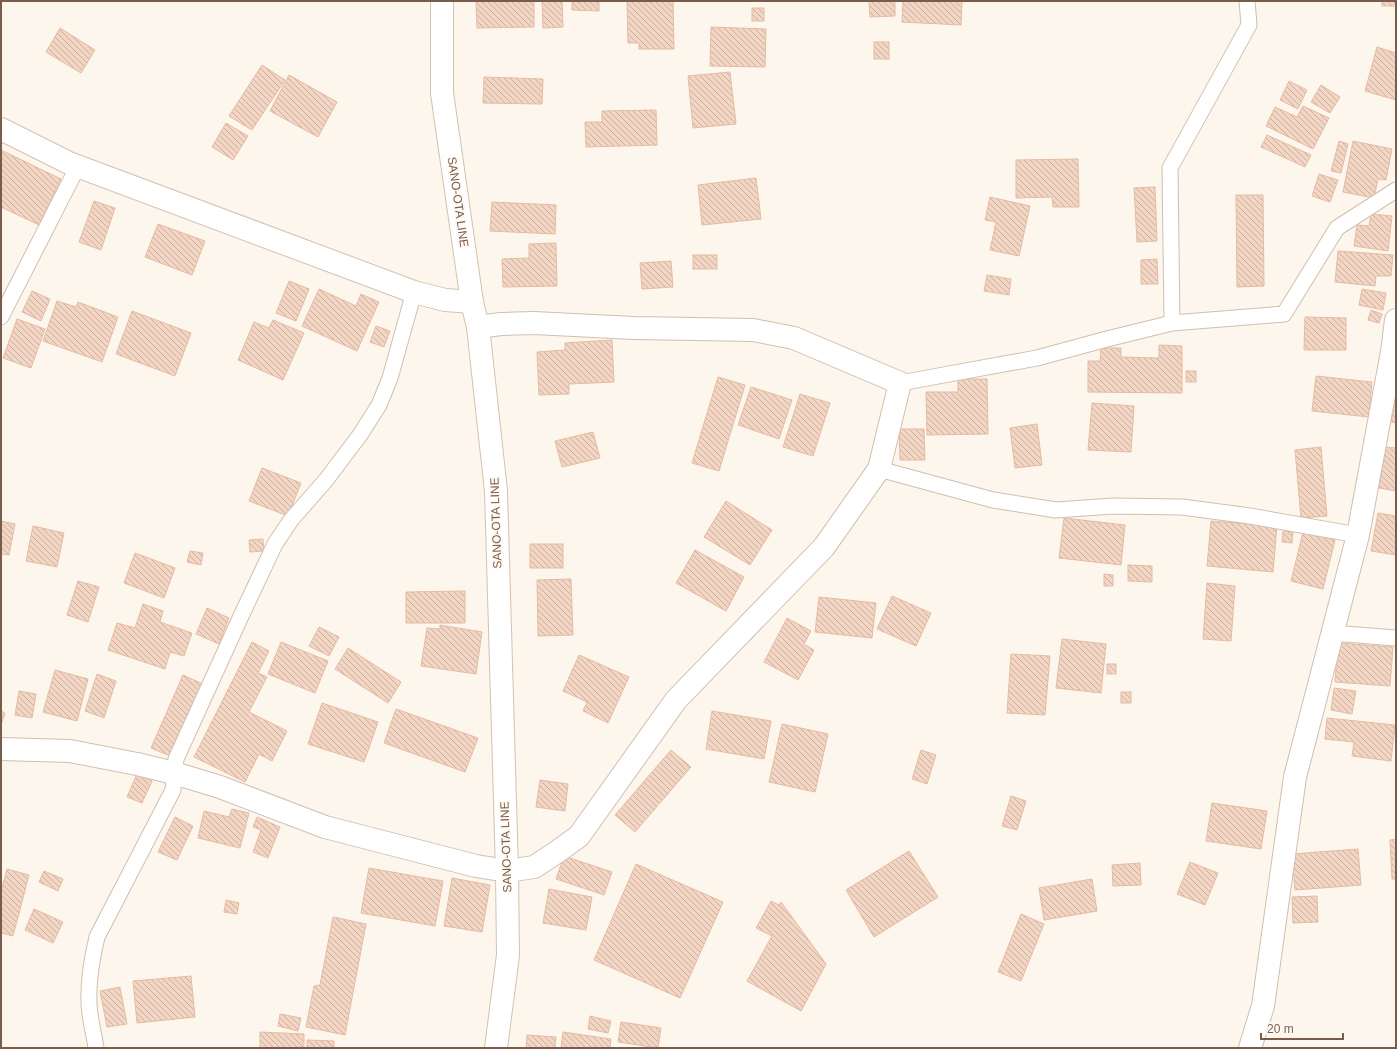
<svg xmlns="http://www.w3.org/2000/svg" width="1397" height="1049" viewBox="0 0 1397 1049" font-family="Helvetica,sans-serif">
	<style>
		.building { fill: url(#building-back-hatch); stroke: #e6bba3 }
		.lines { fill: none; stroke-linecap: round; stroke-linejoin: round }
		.lane-casing { stroke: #d1beb0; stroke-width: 17 }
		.street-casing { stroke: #d1beb0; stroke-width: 24 }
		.secondary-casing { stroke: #d6c0b0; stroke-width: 24 }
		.lane { stroke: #fff; stroke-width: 15 }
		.street { stroke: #fff; stroke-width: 22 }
		.secondary { stroke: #fff; stroke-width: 22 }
		.labels { text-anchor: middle; stroke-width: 4; stroke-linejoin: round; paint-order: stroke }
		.street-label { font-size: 12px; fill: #7a5c4d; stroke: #fffaf3 }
	</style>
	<defs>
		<pattern id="building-back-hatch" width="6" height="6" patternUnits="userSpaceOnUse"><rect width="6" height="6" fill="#f3d5c3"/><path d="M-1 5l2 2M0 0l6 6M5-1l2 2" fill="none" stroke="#cab0a1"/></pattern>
	</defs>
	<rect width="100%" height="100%" fill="#fdf6ec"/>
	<g class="building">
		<polygon points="476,1 534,1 534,27 477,28"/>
		<polygon points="542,1 562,1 563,27 543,28"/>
		<polygon points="572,1 599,1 599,11 572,10"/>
		<polygon points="627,1 673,1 674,49 639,49 639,43 628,43"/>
		<polygon points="869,1 895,1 895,16 870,17"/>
		<polygon points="903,1 962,1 961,25 902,22"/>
		<rect x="1382" y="1" width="14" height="5"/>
		<rect x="752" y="8" width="12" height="13"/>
		<polygon points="711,27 766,29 765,67 710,66"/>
		<polygon points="60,28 95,50 81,73 46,52"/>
		<rect x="874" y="42" width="15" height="17"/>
		<polygon points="1377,47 1396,53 1396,100 1365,91"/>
		<polygon points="262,65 285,80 252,130 229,116"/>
		<polygon points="730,72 736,124 693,128 688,76"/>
		<polygon points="289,75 337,102 318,137 270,111"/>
		<polygon points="484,77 543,79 542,104 483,103"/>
		<polygon points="1289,81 1307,90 1298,109 1280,100"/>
		<polygon points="1321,85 1340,97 1330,113 1311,102"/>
		<polygon points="1303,106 1329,118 1313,149 1266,126 1275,107 1297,117"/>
		<polygon points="656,110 657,145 586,147 585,122 602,122 602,111"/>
		<polygon points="226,123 248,136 233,160 212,147"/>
		<polygon points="1267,135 1311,155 1305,167 1261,147"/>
		<polygon points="1339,141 1348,144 1341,173 1331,171"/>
		<polygon points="1353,141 1392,149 1386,180 1378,179 1374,198 1343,192"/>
		<polygon points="1,150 61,179 39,225 1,207"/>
		<polygon points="1078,159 1079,207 1053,207 1052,197 1016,198 1016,160"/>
		<polygon points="1319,174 1338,180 1330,202 1312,196"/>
		<polygon points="756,178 761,219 702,225 698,185"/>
		<polygon points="1155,187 1157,241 1137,242 1134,188"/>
		<polygon points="1236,195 1263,195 1264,286 1237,287"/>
		<polygon points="990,197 1030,206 1019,256 990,250 996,222 985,220"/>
		<polygon points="94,201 115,208 101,250 79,242"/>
		<polygon points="492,202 556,205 555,234 490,231"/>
		<polygon points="1371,214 1392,216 1388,251 1354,246 1357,225 1369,226"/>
		<polygon points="158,224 205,241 192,275 145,257"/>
		<polygon points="556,243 557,286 503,287 502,259 529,258 529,244"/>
		<polygon points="1338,251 1393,255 1391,276 1376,276 1375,286 1335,282"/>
		<rect x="693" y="255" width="24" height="14"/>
		<polygon points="1157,259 1158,284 1141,284 1141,260"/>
		<polygon points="671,261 673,287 642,289 640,263"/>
		<polygon points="987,275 1011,279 1009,295 984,291"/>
		<polygon points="289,281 309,289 296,321 276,313"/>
		<polygon points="319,289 356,306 361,294 379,302 357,351 302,326"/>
		<polygon points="1362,289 1386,293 1383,310 1359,305"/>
		<polygon points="32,291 50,299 41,321 22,312"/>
		<polygon points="57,301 76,307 78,302 118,317 102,362 43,341"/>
		<polygon points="1371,310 1382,314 1379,323 1368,320"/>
		<polygon points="132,311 191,333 175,376 116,354"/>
		<polygon points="1305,317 1346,318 1346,350 1304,350"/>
		<polygon points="17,319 45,329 31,368 3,358"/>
		<polygon points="273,320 304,333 283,380 238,360 254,322 269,328"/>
		<polygon points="376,326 390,331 384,347 370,342"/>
		<polygon points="612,340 614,382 569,384 569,394 539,395 537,352 565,350 565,343"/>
		<polygon points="1159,345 1182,346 1182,393 1088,392 1088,361 1100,361 1101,348 1121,348 1121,357 1159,358"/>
		<rect x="1186" y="371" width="10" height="11"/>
		<polygon points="1316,376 1372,382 1369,417 1312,411"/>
		<polygon points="718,377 745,385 719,471 692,463"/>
		<polygon points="958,379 987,379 988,434 927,435 926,392 958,392"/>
		<polygon points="751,387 792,400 779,439 738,425"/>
		<polygon points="800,394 830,403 813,456 783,447"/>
		<polygon points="1396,394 1396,423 1391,422"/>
		<polygon points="1092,403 1134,406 1131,452 1088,450"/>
		<polygon points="1037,424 1042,465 1015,468 1010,428"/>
		<polygon points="899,429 924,429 925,460 900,460"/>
		<polygon points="593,432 600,458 562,467 555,441"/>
		<polygon points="1321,447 1327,516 1301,518 1295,450"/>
		<polygon points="1385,447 1396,448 1396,491 1379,488"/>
		<polygon points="262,468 301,483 288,516 249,501"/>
		<polygon points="726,501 772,530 750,565 704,537"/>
		<polygon points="1378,513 1396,516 1396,555 1371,551"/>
		<polygon points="1064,518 1125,525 1121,565 1059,558"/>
		<polygon points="1,521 15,524 9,555 1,554"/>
		<polygon points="1211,521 1277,526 1273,572 1207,566"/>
		<polygon points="33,526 64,533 57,567 26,561"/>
		<polygon points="1283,531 1293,532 1292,543 1282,542"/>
		<polygon points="1303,532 1335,540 1323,589 1291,581"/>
		<polygon points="263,539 264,551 250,552 249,540"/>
		<rect x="530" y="544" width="33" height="24"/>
		<polygon points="695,550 744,577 726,611 676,583"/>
		<polygon points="190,551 203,553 201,565 187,562"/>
		<polygon points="135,553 175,568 164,598 124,583"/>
		<polygon points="1128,565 1152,566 1152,582 1128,581"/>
		<polygon points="1104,574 1113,575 1113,586 1104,586"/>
		<polygon points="571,579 573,635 538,636 537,580"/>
		<polygon points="78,581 99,587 88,622 67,615"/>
		<polygon points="1207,583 1235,586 1231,641 1203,639"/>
		<polygon points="465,591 465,623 406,623 406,592"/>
		<polygon points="892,596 931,613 916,646 877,629"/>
		<polygon points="819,597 876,603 872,638 815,632"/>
		<polygon points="143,604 163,611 160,622 192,633 184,656 170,652 165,669 108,650 117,623 135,628"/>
		<polygon points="207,608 229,618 219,644 196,634"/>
		<polygon points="787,618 811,631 804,644 814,650 798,680 764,662"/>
		<polygon points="440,625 482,632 476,674 421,666 427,628 440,629"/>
		<polygon points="319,627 339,637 329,656 309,646"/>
		<polygon points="1062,639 1106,644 1101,693 1056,688"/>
		<polygon points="252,642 269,651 258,673 267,677 249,712 287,731 272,761 259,754 245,782 194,757"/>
		<polygon points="281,642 328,661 315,693 268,674"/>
		<polygon points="1338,643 1393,647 1390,686 1335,682"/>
		<polygon points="348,648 401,682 388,703 335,669"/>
		<polygon points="1011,654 1050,656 1045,715 1007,713"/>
		<polygon points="579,655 629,677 608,723 583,711 587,702 563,691"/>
		<rect x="1107" y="664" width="9" height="10"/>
		<polygon points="55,670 88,679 77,721 43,712"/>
		<polygon points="97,674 116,681 104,718 85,711"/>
		<polygon points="183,675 203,684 170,756 151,748"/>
		<polygon points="1334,688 1356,691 1352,714 1331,710"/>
		<polygon points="19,691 36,694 32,718 15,715"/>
		<rect x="1121" y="692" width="10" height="11"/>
		<polygon points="322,703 378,722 364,762 308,744"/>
		<polygon points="396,709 478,738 465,772 384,743"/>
		<polygon points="1,711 5,713 1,725"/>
		<polygon points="712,711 771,721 764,759 706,749"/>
		<polygon points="1327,718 1395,725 1391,761 1352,756 1354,742 1325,739"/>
		<polygon points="782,724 828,734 815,792 769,782"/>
		<polygon points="671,750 691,767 635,832 615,815"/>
		<polygon points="921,750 936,755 927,784 912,779"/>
		<polygon points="137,774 152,781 142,803 127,797"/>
		<polygon points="540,780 568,784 565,811 536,807"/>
		<polygon points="1011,796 1026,801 1017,830 1002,826"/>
		<polygon points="1212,803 1267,811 1261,849 1206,841"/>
		<polygon points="232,809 249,813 240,848 198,838 204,811 229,817"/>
		<polygon points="175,817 193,826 177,860 158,852"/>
		<polygon points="257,817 280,827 268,858 253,852 261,830 253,827"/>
		<polygon points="1396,839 1396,879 1392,879 1390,840"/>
		<polygon points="1358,849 1361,885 1295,890 1292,854"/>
		<polygon points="909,851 938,897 874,937 846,890"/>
		<polygon points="564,856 612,872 604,895 556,879"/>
		<polygon points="1190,862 1218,873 1205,905 1177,894"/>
		<polygon points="1140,863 1141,885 1113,886 1112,865"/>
		<polygon points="636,864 723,902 680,998 594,960"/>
		<polygon points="369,868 443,881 435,926 361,913"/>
		<polygon points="7,869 29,875 13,936 1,933 1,892"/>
		<polygon points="44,871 63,879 58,891 39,882"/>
		<polygon points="452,878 490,885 482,932 444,926"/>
		<polygon points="1092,879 1097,911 1044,920 1039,888"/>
		<polygon points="549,889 592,897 586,930 543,923"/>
		<polygon points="1317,896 1318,922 1293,923 1292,897"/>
		<polygon points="226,900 239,903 237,914 224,912"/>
		<polygon points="771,901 779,905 781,902 826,964 801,1011 747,981 772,936 756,928"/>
		<polygon points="34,909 63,922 53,943 25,930"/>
		<polygon points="1021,914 1044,924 1021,981 998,972"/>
		<polygon points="333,917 366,924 345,1035 306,1027 314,986 320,985"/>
		<polygon points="191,976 195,1017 137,1023 133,981"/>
		<polygon points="120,987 127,1024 107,1027 100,991"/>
		<polygon points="280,1014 301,1018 298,1031 278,1026"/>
		<polygon points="590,1016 611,1021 608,1033 588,1029"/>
		<polygon points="621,1022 661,1028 658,1048 618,1042"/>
		<polygon points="260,1032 304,1034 304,1048 260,1048"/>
		<polygon points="563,1032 611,1039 610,1048 561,1048"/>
		<polygon points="527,1035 556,1037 555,1048 526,1048"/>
		<polygon points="307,1040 334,1041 334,1048 307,1048"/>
	</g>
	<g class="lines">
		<g class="lane-casing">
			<g id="lane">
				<polyline points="1,317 78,166"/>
				<polyline points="1172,323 1170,168 1249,25 1247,1"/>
				<polyline points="900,383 1037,358 1107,339 1172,323 1284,314 1337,228 1396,190"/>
				<polyline points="879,469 993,500 1056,510 1113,506 1182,507 1250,516 1358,535"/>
				<polyline points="1332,633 1396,638"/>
				<path d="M96,1048C94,1033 89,1017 89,1002C88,980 92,958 97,937L173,790L176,759L242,614L275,544L291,520L326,480L360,435L379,405L390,378L414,292"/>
			</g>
		</g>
		<g class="street-casing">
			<g id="street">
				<polyline points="1,749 70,751 137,764 174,773 220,787 325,827 476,866 507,871 534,867 557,852 579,836 676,700 824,547 879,469 900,383 794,338 753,330 634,328 534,323 501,324 478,327"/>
				<polyline points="1250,1048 1263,1006 1295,777 1358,535 1392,352 1396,320"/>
			</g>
		</g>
		<g class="secondary-casing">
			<g id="secondary">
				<polyline points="442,1 442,93 472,302 478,327 496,491 507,871 508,955 496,1048"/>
				<polyline points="1,129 69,163 414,292 445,300 472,302"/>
			</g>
		</g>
		<use href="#lane" class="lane"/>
		<use href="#street" class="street"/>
		<use href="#secondary" class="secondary"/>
	</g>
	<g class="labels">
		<g class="street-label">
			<text transform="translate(458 202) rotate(82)" y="4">SANO-OTA LINE</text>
			<text transform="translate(496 523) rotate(-92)" y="4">SANO-OTA LINE</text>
			<text transform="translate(506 847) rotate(-92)" y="4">SANO-OTA LINE</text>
		</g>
	</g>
	<rect width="1397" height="1049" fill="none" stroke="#7a5c4d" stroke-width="4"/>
	<path d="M1261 1033v6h82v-6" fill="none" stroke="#7a5c4d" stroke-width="2"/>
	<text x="1267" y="1033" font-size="12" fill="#7a5c4d" stroke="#fffaf3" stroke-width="3" paint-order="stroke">20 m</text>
</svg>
